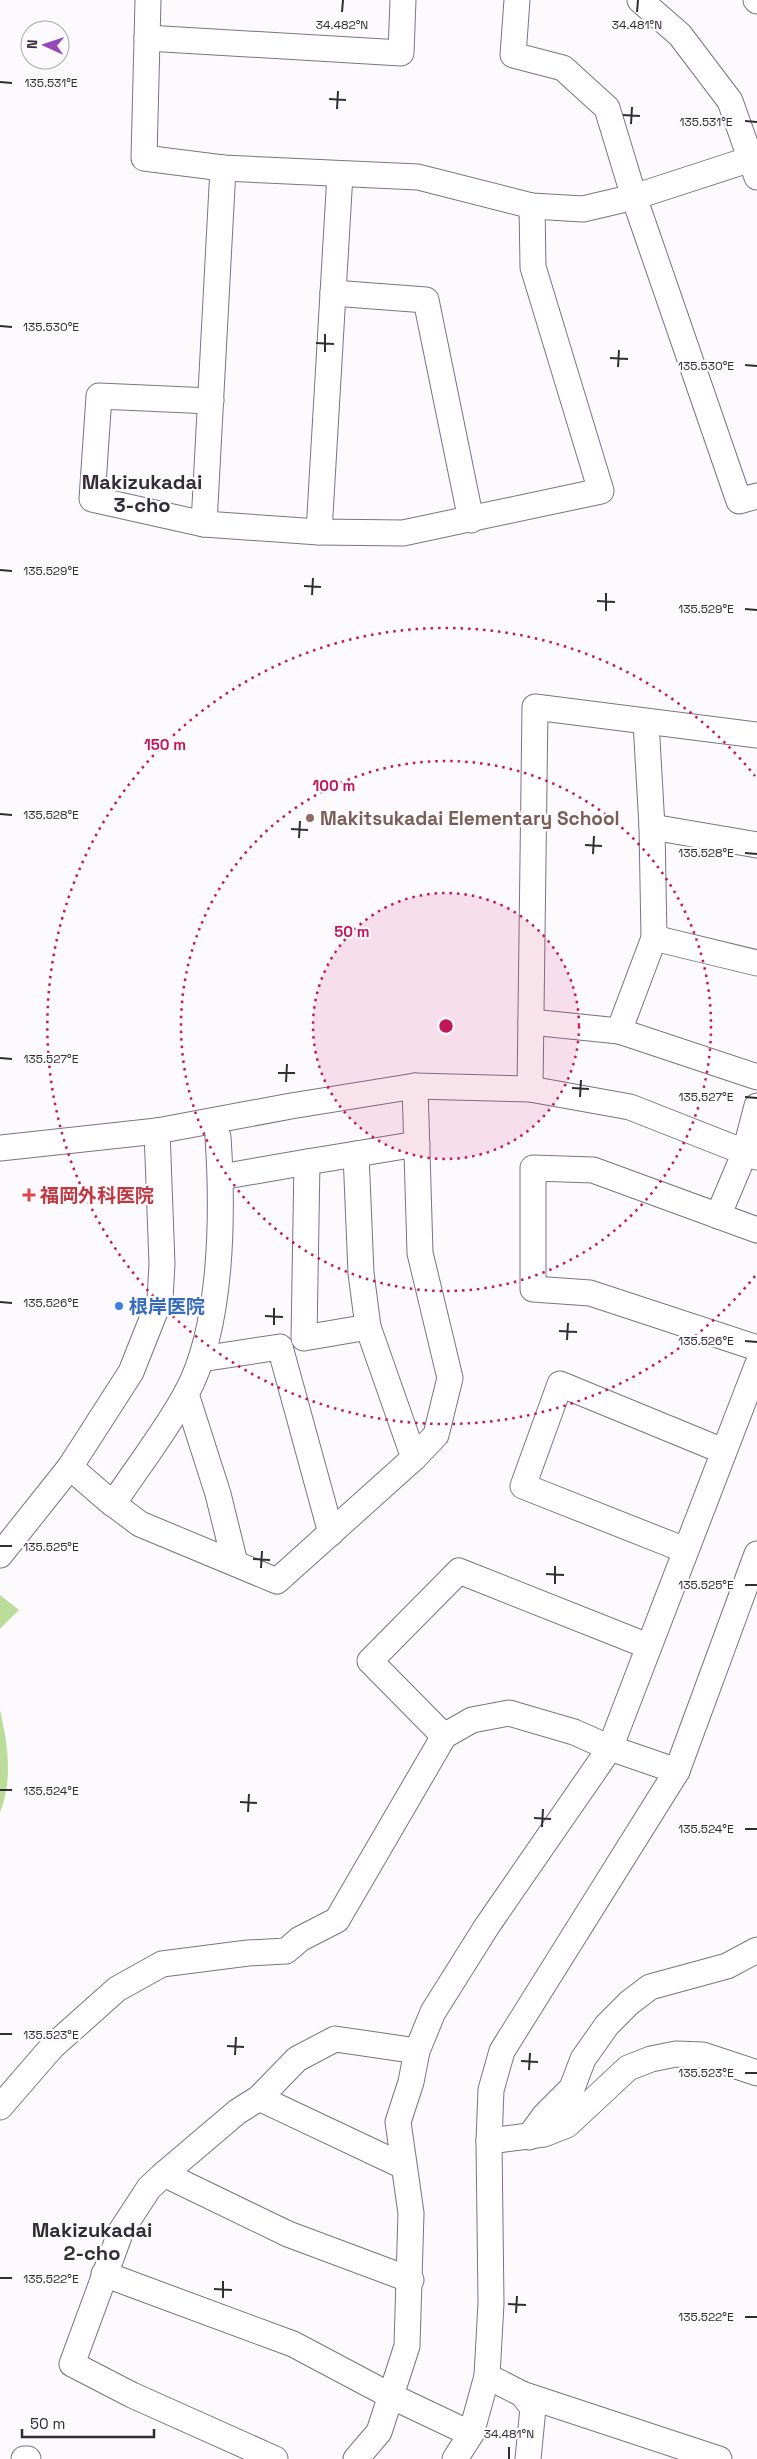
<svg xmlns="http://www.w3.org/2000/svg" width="757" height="2459" viewBox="0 0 757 2459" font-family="'Space Grotesk','Noto Sans JP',sans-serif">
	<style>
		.green { fill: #bcdd99 }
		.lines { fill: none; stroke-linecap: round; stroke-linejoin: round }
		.minor-casing { stroke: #7d7283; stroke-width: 27 }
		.minor { stroke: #fff; stroke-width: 25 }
		.ticks { fill: none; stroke: #322d35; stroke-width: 2 }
		.ring { fill: none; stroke: #c2185b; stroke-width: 2.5; stroke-dasharray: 2.5 5 }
		.education-dot { fill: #8d6e63; stroke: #fdfafe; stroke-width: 2 }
		.health-dot { fill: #e0444e; stroke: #fdfafe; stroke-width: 2 }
		.shop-dot { fill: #3f7fe0; stroke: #fdfafe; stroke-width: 2 }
		.labels { text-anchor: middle; stroke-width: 4.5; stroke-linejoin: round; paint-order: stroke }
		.education-label { font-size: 19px; font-weight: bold; fill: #785e54; stroke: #fdfafe; text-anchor: start }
		.health-label { font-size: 19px; font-weight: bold; fill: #be3a42; stroke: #fdfafe; text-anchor: start }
		.shop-label { font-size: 19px; font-weight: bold; fill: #366cbe; stroke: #fdfafe; text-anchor: start }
		.neighbourhood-label { font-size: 20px; font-weight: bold; fill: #322d35; stroke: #fdfafe }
		.ticks-label { font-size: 12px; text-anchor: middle; fill: #322d35; stroke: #fdfafe; stroke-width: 4.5; stroke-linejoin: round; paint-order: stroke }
		.centre { fill: #c2185b; stroke: #fdfafe; stroke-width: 2.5 }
		.ring-label { font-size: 15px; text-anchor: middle; font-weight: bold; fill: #c2185b; stroke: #fdfafe; stroke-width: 4.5; stroke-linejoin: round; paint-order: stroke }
	</style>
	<rect width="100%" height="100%" fill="#fdfafe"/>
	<g class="green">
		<polygon points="0,1595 19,1610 0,1629"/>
		<path d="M0,1710C8,1745 13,1779 0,1813Z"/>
	</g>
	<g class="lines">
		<g class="minor-casing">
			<g id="minor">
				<polyline points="148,0 144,158 223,168 418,177 532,206 583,209 634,197 757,157"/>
				<polyline points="517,0 513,55 563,68 607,108 634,197 739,501 757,496"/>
				<polyline points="640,0 680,35 730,101 757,177"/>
				<polyline points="756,0 757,1"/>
				<polyline points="147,38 401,53 403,0"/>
				<polyline points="333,293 426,300 471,520"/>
				<polyline points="211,401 99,396 92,499 204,524 319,532 403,533 601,491 533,267 532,206"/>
				<polyline points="204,524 223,168"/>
				<polyline points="319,532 340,174"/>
				<polyline points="652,827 757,845"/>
				<polyline points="654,938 757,963"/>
				<polyline points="531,1022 619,1031 757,1077"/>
				<polyline points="619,1031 654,938 652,827 646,722"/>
				<polyline points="530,1089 535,707 757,735"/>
				<polyline points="0,1148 157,1131 291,1106 415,1086 530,1089 630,1107 757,1157"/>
				<polyline points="307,1162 356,1154"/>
				<polyline points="221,1177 307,1162 304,1338 368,1327 361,1273 356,1154 417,1144"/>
				<polyline points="718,1216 745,1152 757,1106"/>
				<polyline points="757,1230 593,1170 533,1168 533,1289 590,1293 757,1348"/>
				<polyline points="368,1327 414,1458"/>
				<polyline points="201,1359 280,1347 331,1533"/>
				<polyline points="186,1394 218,1494 235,1563"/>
				<polyline points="70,1467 108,1500 140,1524 277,1581 414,1458 436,1435 450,1378 420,1253 415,1086"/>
				<path d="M113,1504C137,1468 165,1432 186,1394C223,1327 223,1212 218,1137"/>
				<polyline points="685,1550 523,1486 560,1384 723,1451"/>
				<polyline points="0,1555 70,1467 131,1372 160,1299 162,1264 157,1131"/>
				<polyline points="444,1736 370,1661 459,1571 648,1646"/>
				<polyline points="259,2098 403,2166"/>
				<polyline points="0,2107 52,2047 117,1989 162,1964 248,1953 286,1951 300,1939 337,1920 444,1736 472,1720 509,1713 574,1732 610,1748 677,1771"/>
				<polyline points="529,2137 545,2115 572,2088 583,2059 607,2025 629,2003 650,1987 727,1966 757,1950"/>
				<polyline points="489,2141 544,2134 567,2125 628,2068 651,2059 676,2054 703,2055 757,2073"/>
				<polyline points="164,2174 288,2234 411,2280"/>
				<polyline points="104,2274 293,2344 391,2396 471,2434"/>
				<polyline points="487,2376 522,2394 533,2408 528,2459"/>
				<polyline points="522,2394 719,2459"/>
				<polyline points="24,2459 28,2459"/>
				<polyline points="275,2459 132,2395 72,2364 121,2231 149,2188 164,2174 237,2112 259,2098 297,2059 335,2039 417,2051"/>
				<polyline points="356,2459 379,2432 407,2346 411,2213 398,2122 411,2082 417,2051 433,2012 487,1926 610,1748 757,1366"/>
				<polyline points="455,2459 471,2434 487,2376 491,2303 489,2141 491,2090 502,2051 677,1771 757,1554"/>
			</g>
		</g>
		<use href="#minor" class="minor"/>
	</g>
	<path class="ticks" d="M342,12L343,0M637,12L638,0M0,82L12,83M329,99L346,100M337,109L338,91M623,115L640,116M745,121L757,122M631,124L632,107M0,326L12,327M316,343L334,344M325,352V334M610,358L628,359M745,365L757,366M618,367L619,350M0,570L12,571M304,586L321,587M312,595L313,578M597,601L615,602M745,609L757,610M606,611V593M0,814L12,815M291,829L308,830M299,838L300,821M585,845L602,846M745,853L757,854M593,854L594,836M0,1058L12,1059M278,1073H295M286,1082L287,1064M572,1088L589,1089M580,1097L581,1080M745,1097L757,1098M0,1302L12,1303M265,1316L283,1317M274,1325V1308M559,1331L577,1332M567,1340L568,1323M745,1341L757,1342M0,1546H12M253,1559L270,1560M261,1568L262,1551M546,1574L564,1575M555,1584V1566M745,1585H757M0,1790H12M240,1802L257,1803M248,1812L249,1794M534,1818L551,1819M542,1827L543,1809M745,1829H757M0,2034H12M227,2046L244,2047M235,2055L236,2037M521,2061L538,2062M529,2070L530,2053M745,2073H757M0,2278H12M214,2289L232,2290M223,2298V2281M508,2304L526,2305M516,2313L517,2296M745,2317H757M509,2459V2447"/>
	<circle cx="446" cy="1026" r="133" fill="#c2185b" fill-opacity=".12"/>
	<g class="ring">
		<circle cx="446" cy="1026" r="133"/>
		<circle cx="446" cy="1026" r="265"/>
		<path d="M755 1276A398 398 0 1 1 755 776"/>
	</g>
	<circle class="education-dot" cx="310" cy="818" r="5"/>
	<path class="health-dot" d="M26.5 1187.5h5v5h5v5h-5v5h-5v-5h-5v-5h5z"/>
	<circle class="shop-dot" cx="119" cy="1306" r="5"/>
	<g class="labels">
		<g class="education-label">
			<text x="320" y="825">Makitsukadai Elementary School</text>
		</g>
		<g class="health-label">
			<text x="40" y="1202">福岡外科医院</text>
		</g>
		<g class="shop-label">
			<text x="129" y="1313">根岸医院</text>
		</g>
		<g class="neighbourhood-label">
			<text x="142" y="489">Makizukadai<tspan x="142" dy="23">3-cho</tspan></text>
			<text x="92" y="2237">Makizukadai<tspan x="92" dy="23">2-cho</tspan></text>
		</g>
	</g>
	<g class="ticks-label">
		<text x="342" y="29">34.482°N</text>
		<text x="637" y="29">34.481°N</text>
		<text x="51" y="87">135.531°E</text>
		<text x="706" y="126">135.531°E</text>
		<text x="51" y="331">135.530°E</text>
		<text x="706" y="370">135.530°E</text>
		<text x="51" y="575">135.529°E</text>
		<text x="706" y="613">135.529°E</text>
		<text x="51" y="819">135.528°E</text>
		<text x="706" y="857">135.528°E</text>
		<text x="51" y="1063">135.527°E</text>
		<text x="706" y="1101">135.527°E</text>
		<text x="51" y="1307">135.526°E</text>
		<text x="706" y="1345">135.526°E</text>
		<text x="51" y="1551">135.525°E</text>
		<text x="706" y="1589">135.525°E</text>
		<text x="51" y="1795">135.524°E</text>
		<text x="706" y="1833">135.524°E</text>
		<text x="51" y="2039">135.523°E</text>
		<text x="706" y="2077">135.523°E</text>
		<text x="51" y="2283">135.522°E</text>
		<text x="706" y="2321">135.522°E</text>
		<text x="509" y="2438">34.481°N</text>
	</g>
	<circle cx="446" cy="1026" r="8" class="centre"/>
	<g class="ring-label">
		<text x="165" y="750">150 m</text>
		<text x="334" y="791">100 m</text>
		<text x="352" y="937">50 m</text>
	</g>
	<g transform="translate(45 45) rotate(273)"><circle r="24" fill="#fdfafe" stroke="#aca8ae"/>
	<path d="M0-4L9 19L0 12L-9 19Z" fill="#9647b8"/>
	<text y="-8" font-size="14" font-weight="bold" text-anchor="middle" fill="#322d35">N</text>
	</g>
	<path d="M22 2429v8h132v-8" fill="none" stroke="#322d35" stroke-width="2.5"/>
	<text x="30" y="2429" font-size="15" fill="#322d35" stroke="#fdfafe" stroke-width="4" paint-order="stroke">50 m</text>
</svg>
